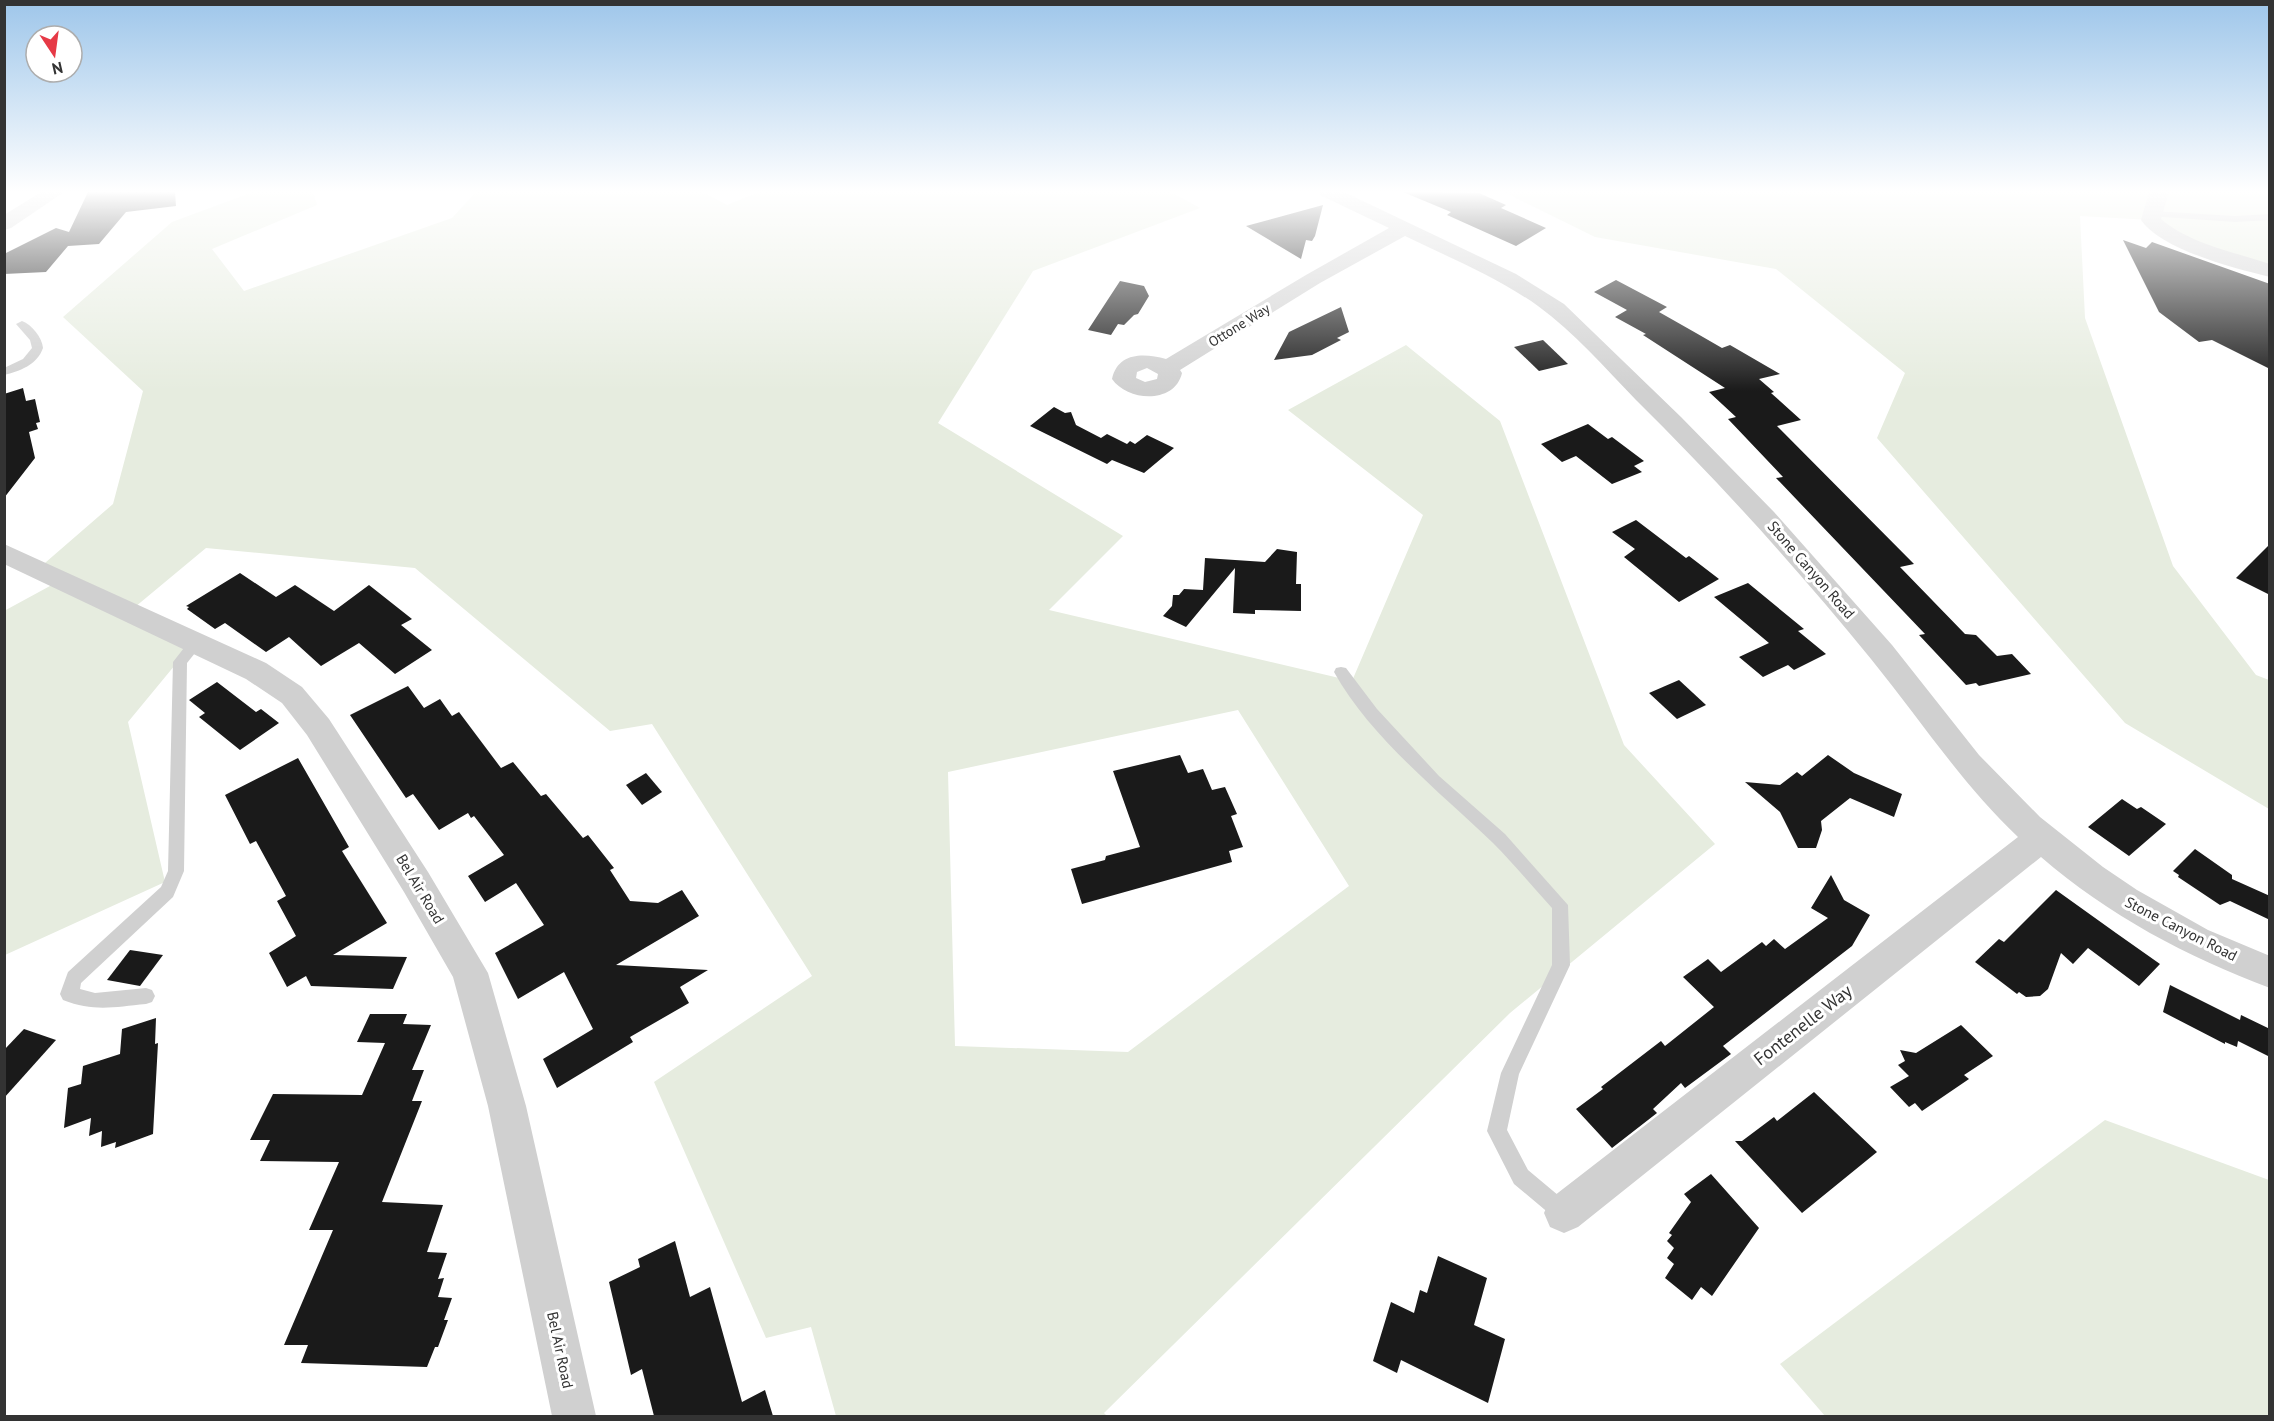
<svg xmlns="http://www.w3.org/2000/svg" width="2274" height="1421" viewBox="0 0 2274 1421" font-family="'PT Sans',sans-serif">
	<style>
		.green { fill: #e6ecdf; fill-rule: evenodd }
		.building { fill: #1a1a1a }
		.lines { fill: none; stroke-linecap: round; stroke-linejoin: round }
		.lane { fill: #d0d0d0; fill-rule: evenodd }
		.street { fill: #d0d0d0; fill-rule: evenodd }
		.labels { text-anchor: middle; stroke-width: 6; stroke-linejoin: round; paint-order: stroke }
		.far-street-label { font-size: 14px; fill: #333; stroke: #fff }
		.street-label { font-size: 15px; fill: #333; stroke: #fff }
		.near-street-label { font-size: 18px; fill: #333; stroke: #fff }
	</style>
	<rect width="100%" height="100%" fill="#fff"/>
	<g class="green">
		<path d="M253,192H313L317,205L212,249L244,291L452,218L476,192H703L727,205L759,192H1171L1200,208L1033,271L938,423L1123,536L1049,610L1352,681L1423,515L1288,410L1406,345L1500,421L1624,745L1715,844L1510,1013L1104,1413L1107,1416H836L811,1327L766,1338L654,1082L812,976L652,724L610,731L415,568L206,548L129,612L194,642L128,722L165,882L5,955L4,611L61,580L38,569L113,504L143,391L63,317L172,222ZM1238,710L1349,886L1128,1052L955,1046L948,772Z"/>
		<polygon points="1504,192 2269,192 2269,271 2188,242 2151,220 2080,216 2085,318 2173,566 2256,675 2269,680 2269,809 2125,723 1877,438 1905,373 1776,269 1595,237"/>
		<polygon points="2105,1120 2269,1180 2269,1416 1825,1416 1780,1364"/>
	</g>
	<g class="building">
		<polygon points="88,192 175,192 176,206 126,212 99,244 68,246 46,272 4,274 4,254 56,228 69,232"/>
		<polygon points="1403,192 1479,193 1506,205 1501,208 1546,228 1516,246 1447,215 1451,212"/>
		<polygon points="1323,205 1315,236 1312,241 1306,240 1301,259 1246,226"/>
		<polygon points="2123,240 2146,248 2152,242 2270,284 2270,369 2212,340 2199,342 2159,312"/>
		<polygon points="1616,280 1667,307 1659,312 1696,333 1722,348 1730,345 1780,374 1759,379 1774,392 1771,393 1801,420 1777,426 1914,564 1900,567 1965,634 1976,635 1997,656 2012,654 2031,674 1979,686 1976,683 1966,685 1919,635 1925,634 1776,478 1783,477 1728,419 1736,417 1709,392 1725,388 1643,335 1646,334 1615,317 1627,310 1594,292"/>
		<polygon points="1120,281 1144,286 1149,296 1138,314 1134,315 1124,325 1118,324 1111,335 1088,330"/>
		<polygon points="1341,307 1349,332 1337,338 1341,340 1312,355 1274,360 1289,332"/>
		<polygon points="1543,340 1568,364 1539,371 1514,347"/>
		<polygon points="23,388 26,401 35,399 40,422 36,423 38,429 29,432 35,458 4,498 4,394"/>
		<polygon points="1054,407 1065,413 1071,412 1076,425 1101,438 1107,434 1127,444 1130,441 1135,444 1147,435 1174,448 1144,473 1112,460 1107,464 1030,426"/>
		<polygon points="1588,424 1608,439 1612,437 1644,461 1634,466 1642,472 1612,484 1576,456 1562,462 1541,444"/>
		<polygon points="1636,520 1686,558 1689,556 1719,579 1679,602 1624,557 1635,549 1612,532"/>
		<polygon points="2270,544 2270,595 2236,578"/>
		<polygon points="1277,549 1297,552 1296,584 1301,584 1301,611 1255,610 1255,614 1233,613 1235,568 1186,627 1163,616 1172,606 1173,595 1179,595 1184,589 1203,590 1205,558 1265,562"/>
		<polygon points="240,573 276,597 295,585 334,611 369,585 412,619 401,625 432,650 395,674 359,643 321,666 289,637 266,652 225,623 215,629 187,609 189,607 186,606"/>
		<polygon points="1748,583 1804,629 1798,631 1826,654 1794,670 1788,665 1763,677 1739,657 1769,643 1714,597"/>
		<polygon points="1679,680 1706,705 1677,719 1649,693"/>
		<polygon points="217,682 256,712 261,709 279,723 240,750 199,717 205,713 189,700"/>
		<polygon points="408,686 424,708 440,699 452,716 459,712 501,768 513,762 541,796 546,794 583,838 588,835 614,868 610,870 630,901 658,903 682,890 699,916 616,965 708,970 680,987 689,1003 630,1037 633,1042 557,1088 543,1059 593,1029 564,972 518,999 495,953 544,925 516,883 485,902 468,876 504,855 474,816 471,818 468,813 439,830 413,794 406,798 350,715"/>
		<polygon points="1180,755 1188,773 1203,769 1212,790 1225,787 1237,814 1231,816 1243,847 1229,851 1232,862 1082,904 1071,869 1105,860 1106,856 1140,847 1113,771"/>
		<polygon points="1828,755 1854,773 1902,794 1894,817 1850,798 1821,821 1822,830 1816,848 1798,848 1780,812 1745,782 1780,785 1797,772 1802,776"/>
		<polygon points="298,758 349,847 342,851 387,923 333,955 407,957 393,989 311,986 306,976 287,987 269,953 296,936 277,901 286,896 256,841 250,844 225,795"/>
		<polygon points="646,773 662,792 642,805 626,785"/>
		<polygon points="2122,799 2137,809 2141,807 2166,824 2129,856 2088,827"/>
		<polygon points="2195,849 2232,875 2232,879 2270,896 2270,920 2230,901 2220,905 2178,877 2179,875 2173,871"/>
		<polygon points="1831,875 1844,900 1870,915 1852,946 1723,1046 1731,1054 1685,1088 1681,1083 1653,1109 1657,1113 1612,1148 1576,1109 1603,1089 1601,1087 1661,1041 1665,1046 1714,1007 1683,977 1708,959 1721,972 1762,942 1766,946 1774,939 1785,949 1828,918 1811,908"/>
		<polygon points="2056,890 2116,933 2160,964 2139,986 2088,948 2073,964 2061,953 2048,989 2040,996 2026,997 2019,992 2017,994 1975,962 1999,939 2004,942"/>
		<polygon points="130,950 163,955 140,986 107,980"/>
		<polygon points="2170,985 2240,1020 2241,1015 2270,1029 2270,1057 2238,1041 2237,1047 2225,1042 2225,1044 2163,1012"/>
		<polygon points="370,1014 407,1014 403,1024 431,1025 412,1070 424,1070 412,1101 422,1101 382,1202 443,1205 427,1252 447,1253 438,1279 444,1278 438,1297 452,1298 444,1320 448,1320 438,1347 435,1347 427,1367 301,1363 308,1345 284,1345 333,1230 309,1230 339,1162 260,1161 270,1140 250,1140 273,1094 362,1095 385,1043 357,1042"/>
		<polygon points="156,1018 155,1044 158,1043 153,1134 115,1148 116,1142 101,1147 102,1131 89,1136 91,1118 64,1128 68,1088 81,1084 83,1066 120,1054 122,1029"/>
		<polygon points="1961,1025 1993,1056 1964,1075 1969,1079 1922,1111 1915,1103 1909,1107 1890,1087 1909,1076 1898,1065 1905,1061 1900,1050 1916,1053"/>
		<polygon points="24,1029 56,1040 4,1098 4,1050"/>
		<polygon points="1814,1092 1877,1152 1802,1213 1735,1141 1742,1141 1774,1117 1777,1121"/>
		<polygon points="1711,1174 1759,1228 1712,1296 1701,1287 1692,1300 1665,1278 1674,1264 1667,1258 1674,1248 1667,1241 1672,1235 1669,1233 1691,1202 1684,1194"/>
		<polygon points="675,1241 690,1297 710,1287 742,1402 765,1390 773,1416 654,1416 642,1369 631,1375 609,1282 640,1267 638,1259"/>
		<polygon points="1438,1256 1487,1278 1474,1325 1505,1339 1488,1403 1401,1360 1397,1373 1373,1361 1391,1302 1414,1313 1420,1290 1427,1293"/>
	</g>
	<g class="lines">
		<g class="lane">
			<polygon points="2152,211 2235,216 2270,214 2270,220 2235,222 2148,216 2147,214"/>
			<path d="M22,321C32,325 42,337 43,348C37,365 20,371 4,375V368L23,359L32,348L30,340L16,324Z"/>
			<path d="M196,638L203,643L187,663L184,871L173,897L81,983L80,989L95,993L146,988L152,990L155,996L152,1002L146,1004C114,1007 94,1012 63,1000L60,994L68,972L161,887L168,871L173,662L191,639Z"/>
			<path d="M1341,667L1346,668L1377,709L1439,776L1505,834L1568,905L1570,965L1519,1074L1507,1130L1528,1170L1571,1206L1574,1213L1571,1220L1564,1223L1557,1220L1514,1184L1487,1131L1501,1073L1552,965V908C1532,886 1513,863 1493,843C1440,792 1370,737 1334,672L1336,668Z"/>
		</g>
		<g class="street">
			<polygon points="41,192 64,192 11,228 4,230 4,215"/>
			<path d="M1319,192H1344L1516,274L1564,304L1681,417L1774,512L1892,645L1979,755L2040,817L2103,867L2137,890L2208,930L2270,956V988C2187,957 2108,915 2041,857L1578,1227L1564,1233L1550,1227L1544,1213L1550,1199L2018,837C1961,783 1920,719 1871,659C1797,568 1719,482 1636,400C1605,368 1574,332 1538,306C1497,277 1450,258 1405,236L1320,283L1180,370L1182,373C1175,404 1128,402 1112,379C1118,352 1144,353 1166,359L1306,275L1389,228L1322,196ZM1147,368L1158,374L1157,379L1145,382L1136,378L1137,372Z"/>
			<path d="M2149,192H2169L2161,219C2190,244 2234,252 2270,264V277C2234,268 2162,250 2141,220Z"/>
			<polygon points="4,544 266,663 302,687 329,719 428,872 488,973 526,1106 596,1416 552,1416 488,1106 453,977 404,892 307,735 282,703 246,679 4,564"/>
		</g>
	</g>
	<linearGradient id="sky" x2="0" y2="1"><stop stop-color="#9ec6ea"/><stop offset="0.49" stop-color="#fff"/><stop offset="1" stop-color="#fff" stop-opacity="0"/></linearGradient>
	<rect width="2274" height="391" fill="url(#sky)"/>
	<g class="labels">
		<g class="far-street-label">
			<text transform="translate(1239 325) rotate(-32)" y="5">Ottone Way</text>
		</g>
		<g class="street-label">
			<text transform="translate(1811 570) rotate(49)" y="5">Stone Canyon Road</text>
			<text transform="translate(420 889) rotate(59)" y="5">Bel Air Road</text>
			<text transform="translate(2181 929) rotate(27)" y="5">Stone Canyon Road</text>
			<text transform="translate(560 1350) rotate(78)" y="5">Bel Air Road</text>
		</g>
		<g class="near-street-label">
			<text transform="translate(1803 1025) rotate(-38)" y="6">Fontenelle Way</text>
		</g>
	</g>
	<rect width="2274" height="1421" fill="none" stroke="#333333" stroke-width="12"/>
	<g transform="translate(54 54) rotate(167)"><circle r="28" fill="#ffffff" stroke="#adadad" stroke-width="1.5"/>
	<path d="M0-4.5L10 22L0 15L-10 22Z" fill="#e63946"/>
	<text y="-9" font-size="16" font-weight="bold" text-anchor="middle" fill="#333333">N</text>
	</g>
</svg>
